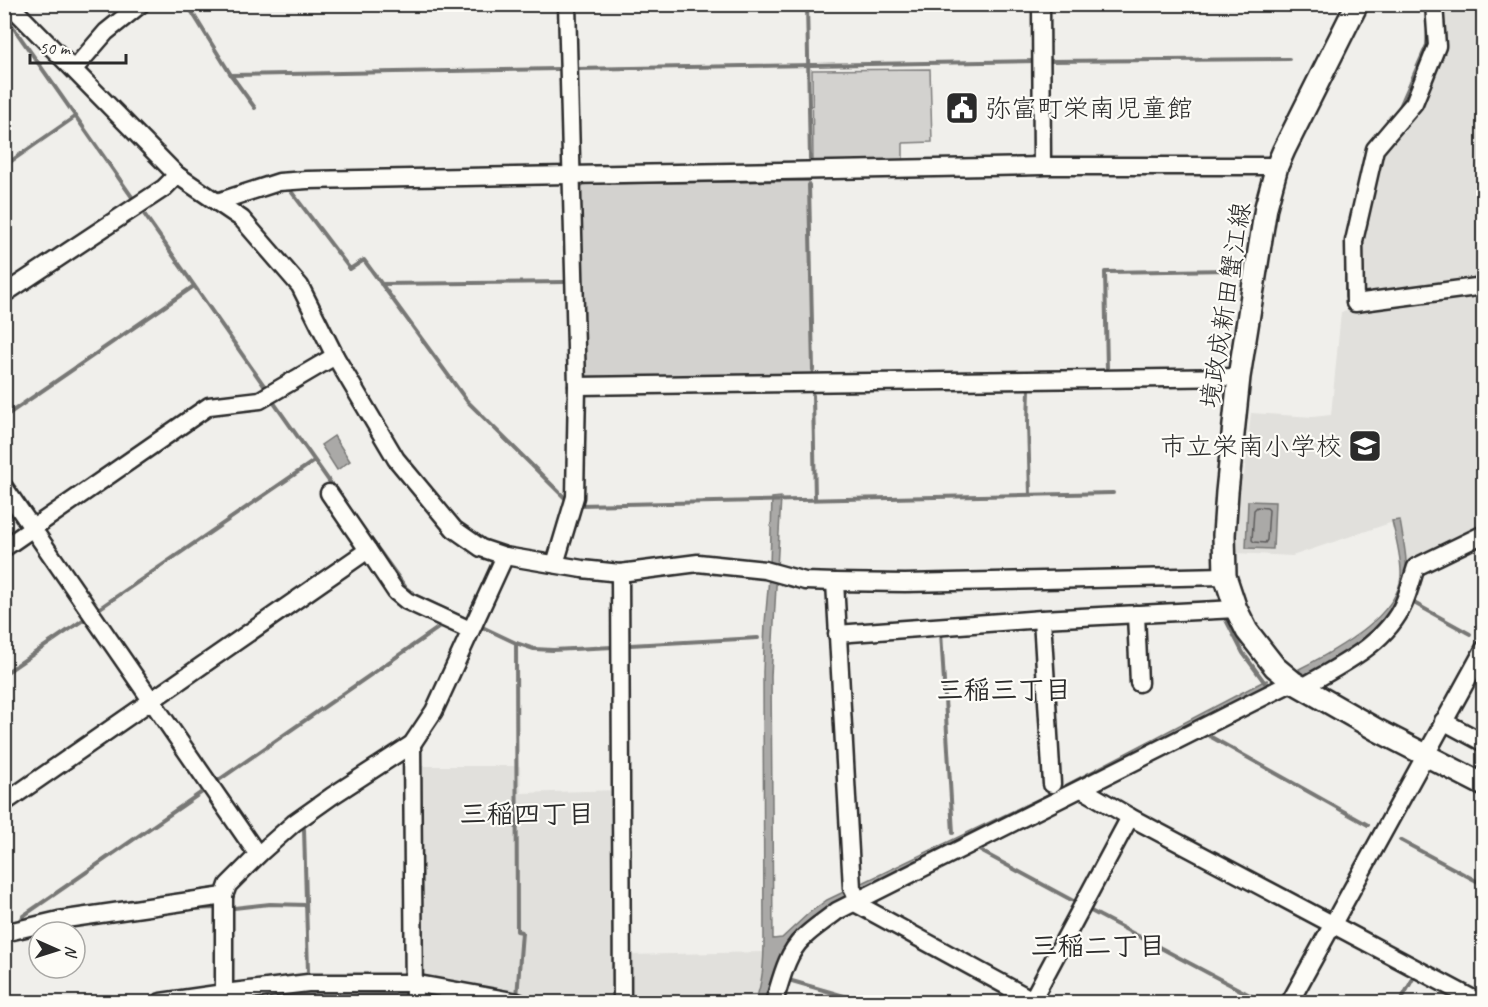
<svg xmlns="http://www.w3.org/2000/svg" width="1488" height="1007" viewBox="0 0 1488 1007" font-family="Caveat,'Klee One',sans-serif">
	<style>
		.built { fill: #e1e0dc }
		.green { fill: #d3d2cf; stroke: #7f7e7d; stroke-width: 1.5 }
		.water { fill: #aaa9a7; stroke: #777775; stroke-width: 1.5 }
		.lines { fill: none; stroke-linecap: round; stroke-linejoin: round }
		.shore { stroke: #5e5d5d; stroke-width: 1.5 }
		.stream { stroke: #777775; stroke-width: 4 }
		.minor-casing { stroke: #2b2b2b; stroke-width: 21 }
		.major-casing { stroke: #2b2b2b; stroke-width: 26 }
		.minor { stroke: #fdfcf7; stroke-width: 16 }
		.major { stroke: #fdfcf7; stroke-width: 21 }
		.labels { text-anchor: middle; stroke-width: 4.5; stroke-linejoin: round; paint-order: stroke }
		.poi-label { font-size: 26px; fill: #2b2b2b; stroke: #fdfcf7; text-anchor: start }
		.street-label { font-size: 26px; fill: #2b2b2b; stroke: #fdfcf7 }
		.neighbourhood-label { font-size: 27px; font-weight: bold; fill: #2b2b2b; stroke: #fdfcf7 }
	</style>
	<rect width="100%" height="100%" fill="#f0efeb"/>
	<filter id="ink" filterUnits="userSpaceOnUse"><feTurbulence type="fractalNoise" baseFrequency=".0167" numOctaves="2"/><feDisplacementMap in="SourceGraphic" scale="12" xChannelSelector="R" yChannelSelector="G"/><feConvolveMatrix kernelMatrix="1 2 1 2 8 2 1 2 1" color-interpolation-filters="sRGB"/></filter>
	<g filter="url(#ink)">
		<g class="built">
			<polygon points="1441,5 1483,5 1483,278 1364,296 1360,293 1359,239 1383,152 1409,118"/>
			<polygon points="1483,290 1483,526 1413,560 1406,568 1405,547 1399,520 1292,556 1235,553 1240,478 1244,475 1251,413 1313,417 1331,415 1341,312"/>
			<polygon points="417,766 520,766 521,793 618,790 616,1002 537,1002 422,977 420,972"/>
			<polygon points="764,952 760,988 755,1002 628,1002 628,955"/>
		</g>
		<g class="green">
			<polygon points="930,69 932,142 903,143 903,160 813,163 812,70"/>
			<polygon points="809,181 813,375 585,378 582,375 579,188 585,184"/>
		</g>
		<g class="water">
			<polygon points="334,436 350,461 337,470 321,445"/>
			<path d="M781,497L771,676L773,939L782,938L809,913L827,900L1048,794L1264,681L1267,680L1269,684L813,917C779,947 779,960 770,1002H755C763,982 764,961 764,939L763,672L765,623L770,566L772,498Z"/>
			<polygon points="1248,501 1275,502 1273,549 1246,548"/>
			<path d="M1400,520C1403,540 1408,560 1406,581C1401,622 1338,663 1303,676L1299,669C1331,653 1397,617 1401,577C1402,559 1396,539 1392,521Z"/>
			<polygon points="311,991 407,994 420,992 477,1002 215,1002"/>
		</g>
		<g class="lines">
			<g class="shore">
				<polygon points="1257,507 1267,508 1269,510 1267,540 1265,543 1254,542 1252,540 1254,510"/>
				<polyline points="260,1002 311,997 404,1000"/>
			</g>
			<g class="stream">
				<polyline points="187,4 231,75 255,108"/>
				<polyline points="807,4 810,159"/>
				<polyline points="6,17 132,197"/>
				<polyline points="1049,61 1289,59"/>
				<polyline points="576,69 1035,61"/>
				<polyline points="231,75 558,69"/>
				<polyline points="1399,109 1427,45 1428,29"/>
				<polyline points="4,166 76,116"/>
				<polyline points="809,185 813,370"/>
				<polyline points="290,190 350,269 364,260 467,401 568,501"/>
				<polyline points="142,211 265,387"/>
				<polyline points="1346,244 1352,214"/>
				<polyline points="1346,255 1346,297"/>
				<polyline points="381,284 566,282"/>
				<polyline points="1107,370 1105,272 1231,270"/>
				<polyline points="1029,389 1028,423 1030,494"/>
				<polyline points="813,395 815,499"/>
				<polyline points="274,403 334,488"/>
				<polyline points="4,417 194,286"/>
				<polyline points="579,505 1113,493"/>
				<polyline points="370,538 406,588 417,596 464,618"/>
				<polyline points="1414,603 1470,634"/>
				<polyline points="97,610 314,461"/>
				<polyline points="1224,616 1243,653 1265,683"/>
				<polyline points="478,625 516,643 534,649 553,650 613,647"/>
				<polyline points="941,632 953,833"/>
				<polyline points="516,643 517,931 522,932 517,997"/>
				<polyline points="630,645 758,638"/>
				<polyline points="4,674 86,618"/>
				<polyline points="1204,733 1368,825"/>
				<polyline points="216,782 441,626"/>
				<polyline points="304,829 308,972"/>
				<polyline points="1400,840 1484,885"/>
				<polyline points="975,848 1077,903"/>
				<polyline points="234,908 270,904 306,905"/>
				<polyline points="187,909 218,908"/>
				<polyline points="1087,909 1263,1002"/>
				<polyline points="21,922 23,916 205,790"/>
				<polyline points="785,979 865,1002"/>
				<polyline points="1400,1002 1415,975 1417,976"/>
			</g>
			<g class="minor-casing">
				<g id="minor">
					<polyline points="9,4 177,175 242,219 300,286 335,356 396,459 454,529 481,548 505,556 582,569 620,573 698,563 765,570 805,581 835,582 905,583 1225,576"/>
					<polyline points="1041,4 1042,166"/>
					<polyline points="1434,4 1437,46 1414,103 1375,149 1354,241 1355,303 1484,286"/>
					<polyline points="74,69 106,32 141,4"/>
					<polyline points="217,202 279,182 307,180 1042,166 1277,166"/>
					<polyline points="4,294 164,188 177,175"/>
					<polyline points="577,386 1239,377"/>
					<polyline points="4,487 258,855"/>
					<polyline points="329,493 368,550"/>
					<polyline points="4,548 209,406 260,400 335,356"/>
					<polyline points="555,564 575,497 577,386 567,4"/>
					<polyline points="620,573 622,1002"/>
					<polyline points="835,582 852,888 859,902"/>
					<polyline points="1136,614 1139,683"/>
					<polyline points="1042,619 1052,784"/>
					<polyline points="837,634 1042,619 1236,609"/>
					<path d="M1301,688C1338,666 1386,645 1404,603C1409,591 1412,579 1416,567L1484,534"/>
					<polyline points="1443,721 1484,743"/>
					<polyline points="412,744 414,1002"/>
					<polyline points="1082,789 1130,817 1479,1002"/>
					<polyline points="4,803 368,550 396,592 407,601 470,630"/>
					<polyline points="855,903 1036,1002"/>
					<polyline points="4,933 59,920 224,896 228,885 258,855 294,823 332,796 412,744 434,711 505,556"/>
					<polyline points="224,993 224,896"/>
					<polyline points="161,1002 224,993 308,983 413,983 518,1002"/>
					<path d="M774,1002C781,981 786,954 803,938C813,928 826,920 837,911L1293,682"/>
					<polyline points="1031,1002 1130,817"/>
					<polyline points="1290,1002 1484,649"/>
				</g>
			</g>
			<g class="major-casing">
				<polyline id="major" points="1357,4 1284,150 1277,166 1266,207 1239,377 1227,492 1224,535 1225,576 1236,609 1247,631 1275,667 1293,682 1377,730 1484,785"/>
			</g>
			<use href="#minor" class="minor"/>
			<use href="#major" class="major"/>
		</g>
	</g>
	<defs>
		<g id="civic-square" transform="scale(1.725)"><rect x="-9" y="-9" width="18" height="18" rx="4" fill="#2b2b2b" stroke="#fdfcf7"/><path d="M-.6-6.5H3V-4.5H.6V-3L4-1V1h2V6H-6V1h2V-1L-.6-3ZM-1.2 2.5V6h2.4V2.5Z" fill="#fff"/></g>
		<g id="school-square" transform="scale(1.725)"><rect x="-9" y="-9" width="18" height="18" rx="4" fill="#2b2b2b" stroke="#fdfcf7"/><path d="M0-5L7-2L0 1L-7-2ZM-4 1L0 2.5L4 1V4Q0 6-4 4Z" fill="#fff"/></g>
	</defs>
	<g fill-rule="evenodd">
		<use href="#civic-square" x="962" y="108"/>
		<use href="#school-square" x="1365" y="446"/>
	</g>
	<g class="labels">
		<g class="poi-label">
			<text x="985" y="117">弥富町栄南児童館</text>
			<text x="1342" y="455" text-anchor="end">市立栄南小学校</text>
		</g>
		<g class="street-label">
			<text transform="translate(1225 305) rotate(-81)" y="9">境政成新田蟹江線</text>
		</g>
		<g class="neighbourhood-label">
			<text x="1004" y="699">三稲三丁目</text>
			<text x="527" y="823">三稲四丁目</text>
			<text x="1098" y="955">三稲二丁目</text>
		</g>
	</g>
	<rect width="1488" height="1007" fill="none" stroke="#fdfcf7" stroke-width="24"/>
	<rect x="12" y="12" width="1464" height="983" fill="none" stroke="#2b2b2b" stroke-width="2" filter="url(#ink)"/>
	<g transform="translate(57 950) rotate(93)"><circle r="28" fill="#fdfcf7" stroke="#a9a8a5" stroke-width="1.5"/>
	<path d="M0-4.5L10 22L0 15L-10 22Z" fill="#2b2b2b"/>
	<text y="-9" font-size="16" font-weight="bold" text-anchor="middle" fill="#2b2b2b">N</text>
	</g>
	<path d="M30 54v9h96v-9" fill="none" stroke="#2b2b2b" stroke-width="3"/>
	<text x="39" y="54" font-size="18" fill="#2b2b2b" stroke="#fdfcf7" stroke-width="4.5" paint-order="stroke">50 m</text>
</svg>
